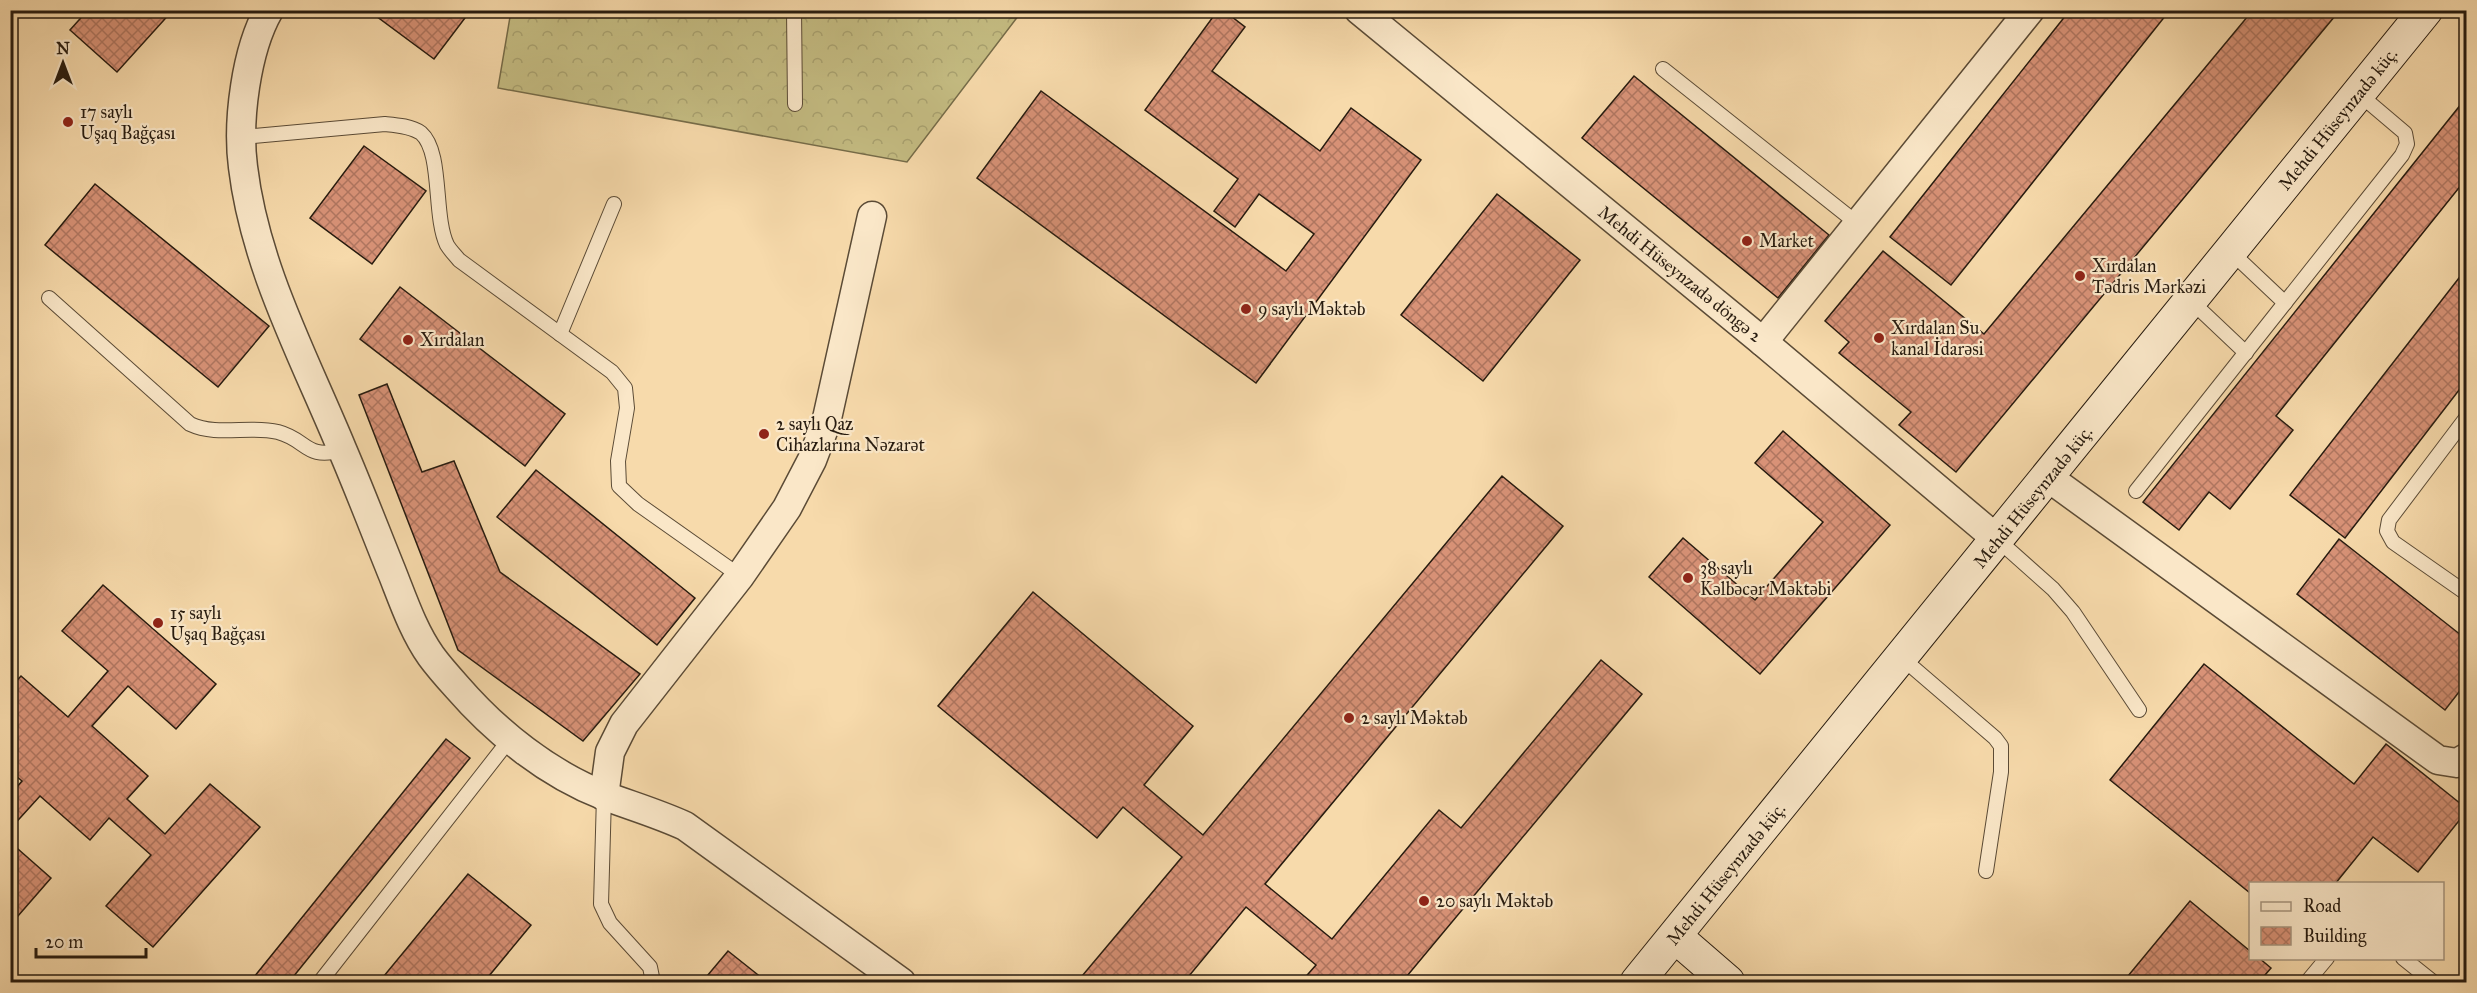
<svg xmlns="http://www.w3.org/2000/svg" width="2477" height="993" viewBox="0 0 2477 993" font-family="'IM FELL Great Primer',serif">
	<style>
		.forest { fill: url(#forest-crowns); stroke: #766c49; stroke-width: 1.5 }
		.building { fill: url(#building-cross-hatch); stroke: #271b0f; stroke-width: 1.5 }
		.lines { fill: none; stroke-linecap: round; stroke-linejoin: round }
		.lane-casing { stroke: #5b4b36; stroke-width: 16 }
		.street-casing { stroke: #5b4b36; stroke-width: 31 }
		.secondary-casing { stroke: #271b0f; stroke-width: 35 }
		.lane { stroke: #fae7c8; stroke-width: 14 }
		.street { stroke: #fae7c8; stroke-width: 28 }
		.secondary { stroke: #fae7c8; stroke-width: 33 }
		.poi-dot { fill: #8f2418; stroke: #fae7c8; stroke-width: 2 }
		.labels { text-anchor: middle; stroke-width: 4.5; stroke-linejoin: round; paint-order: stroke }
		.poi-label { font-size: 18px; fill: #271b0f; stroke: #fae7c8; text-anchor: start }
		.street-label { font-size: 18px; fill: #271b0f; stroke: #fae7c8 }
	</style>
	<defs>
		<pattern id="forest-crowns" width="20" height="18" patternUnits="userSpaceOnUse" patternTransform="scale(1.5)"><rect width="20" height="18" fill="#c5bd83"/><path d="M2 6a3 3 0 1 1 6 0M12 15a3 3 0 1 1 6 0" fill="none" stroke="#a9a270"/></pattern>
		<pattern id="building-cross-hatch" width="8" height="8" patternUnits="userSpaceOnUse" patternTransform="scale(1.5)"><rect width="8" height="8" fill="#d89277"/><path d="M0 0l8 8M0 8l8-8" fill="none" stroke="#af7660"/></pattern>
	</defs>
	<rect width="100%" height="100%" fill="#f7daab"/>
	<filter id="stains"><feTurbulence type="fractalNoise" baseFrequency=".00333" numOctaves="4"/><feColorMatrix values="0 0 0 0 .2 0 0 0 0 .09 0 0 0 0 .02 0 0 0 .5 -.17"/></filter>
	<radialGradient id="worn" r=".72"><stop offset=".6" stop-color="#630" stop-opacity="0"/><stop offset="1" stop-color="#630" stop-opacity=".3"/></radialGradient>
	<polygon class="forest" points="511,11 1022,11 907,162 498,88"/>
	<g class="building">
		<polygon points="88,10 173,10 117,72 70,30"/>
		<polygon points="374,10 471,10 434,59 372,13"/>
		<polygon points="1218,10 1223,10 1245,27 1212,71 1320,151 1351,108 1421,160 1256,383 977,178 1041,91 1286,271 1314,234 1259,194 1235,227 1214,211 1238,179 1145,110"/>
		<polygon points="2070,10 2170,10 1951,285 1890,237"/>
		<polygon points="2253,10 2340,10 1956,472 1899,425 1911,412 1839,353 1849,342 1825,321 1883,251 1984,334"/>
		<polygon points="1634,76 1829,235 1778,298 1582,138"/>
		<polygon points="2466,98 2466,179 2276,416 2293,430 2230,509 2209,492 2179,530 2143,502"/>
		<polygon points="364,146 426,191 372,264 310,218"/>
		<polygon points="95,184 269,326 218,387 45,245"/>
		<polygon points="1497,194 1580,260 1483,381 1401,315"/>
		<polygon points="2466,269 2466,381 2345,538 2290,495"/>
		<polygon points="400,287 565,414 525,466 360,339"/>
		<polygon points="387,384 422,472 454,461 500,572 640,674 583,741 458,650 359,395"/>
		<polygon points="1783,431 1890,525 1760,674 1649,577 1683,538 1755,600 1823,522 1755,463"/>
		<polygon points="536,470 695,598 657,645 497,517"/>
		<polygon points="1502,476 1563,526 1265,884 1332,939 1439,810 1461,828 1601,660 1642,694 1402,982 1301,982 1316,965 1246,907 1184,982 1077,982 1182,857 1123,807 1097,838 938,706 1033,592 1193,726 1144,785 1203,835"/>
		<polygon points="2339,539 2466,639 2466,683 2445,710 2297,594"/>
		<polygon points="103,585 216,684 176,729 128,686 92,726 148,776 127,799 165,834 210,784 260,827 153,947 106,906 151,855 109,818 90,840 40,796 10,829 10,795 22,781 10,771 10,688 21,676 68,717 108,671 62,631"/>
		<polygon points="2204,664 2354,784 2386,744 2466,808 2466,812 2418,872 2373,837 2335,884 2250,884 2250,893 2110,780"/>
		<polygon points="446,739 470,758 289,982 250,982"/>
		<polygon points="10,842 51,878 11,924 10,924"/>
		<polygon points="468,874 531,925 484,982 379,982"/>
		<polygon points="2190,901 2250,951 2250,958 2259,958 2271,968 2259,982 2123,982"/>
		<polygon points="728,951 767,982 702,982"/>
	</g>
	<g class="lines">
		<g class="lane-casing">
			<g id="lane">
				<polyline points="794,10 795,104"/>
				<polyline points="1663,69 1858,224"/>
				<path d="M243,137L385,124C396,125 411,126 421,133C443,152 433,216 447,245C450,250 455,255 459,260L612,372L625,388L627,408L618,461L619,486L638,504L740,576"/>
				<polyline points="2231,252 2285,303"/>
				<path d="M49,298L190,424C218,437 248,425 278,432C308,440 305,460 342,450"/>
				<polyline points="2191,301 2246,353"/>
				<polyline points="560,334 614,204"/>
				<polyline points="2466,418 2389,520 2387,531 2393,542 2466,593"/>
				<polyline points="2136,491 2402,155 2407,144 2405,133 2359,94"/>
				<polyline points="1998,540 2053,589 2073,612 2139,710"/>
				<polyline points="1902,658 1995,738 2001,746 2001,772 1986,871"/>
				<polyline points="604,796 601,904 610,923 650,967 653,982"/>
				<polyline points="2403,958 2433,982"/>
				<polyline points="320,982 510,739"/>
				<polyline points="2307,982 2327,958"/>
			</g>
		</g>
		<g class="street-casing">
			<g id="street">
				<path d="M269,10C246,50 237,121 243,167C255,267 304,357 342,449C360,491 376,533 393,575C404,603 414,632 431,656C439,667 448,677 457,687C497,733 548,774 605,796C632,806 659,814 685,826L901,982"/>
				<polyline points="1359,10 1763,342 1998,540"/>
				<polyline points="1763,342 2030,10"/>
				<polyline points="2049,478 2438,760 2457,763 2466,758"/>
				<polyline points="604,796 610,752 624,724 740,576 787,508 812,460 826,423 872,216"/>
			</g>
		</g>
		<g class="secondary-casing">
			<g id="secondary">
				<polyline points="1676,937 1728,982"/>
				<polyline points="1637,982 2426,10"/>
			</g>
		</g>
		<use href="#lane" class="lane"/>
		<use href="#street" class="street"/>
		<use href="#secondary" class="secondary"/>
	</g>
	<g class="poi-dot">
		<circle cx="68" cy="122" r="6"/>
		<circle cx="1747" cy="241" r="6"/>
		<circle cx="2080" cy="276" r="6"/>
		<circle cx="1246" cy="309" r="6"/>
		<circle cx="1879" cy="338" r="6"/>
		<circle cx="408" cy="340" r="6"/>
		<circle cx="764" cy="434" r="6"/>
		<circle cx="1688" cy="578" r="6"/>
		<circle cx="158" cy="623" r="6"/>
		<circle cx="1349" cy="718" r="6"/>
		<circle cx="1424" cy="901" r="6"/>
	</g>
	<g class="labels">
		<g class="poi-label">
			<text x="80" y="118">17 saylı<tspan x="80" dy="21">Uşaq Bağçası</tspan></text>
			<text x="1759" y="247">Market</text>
			<text x="2092" y="272">Xırdalan<tspan x="2092" dy="21">Tədris Mərkəzi</tspan></text>
			<text x="1258" y="315">9 saylı Məktəb</text>
			<text x="1891" y="334">Xırdalan Su<tspan x="1891" dy="21">kanal İdarəsi</tspan></text>
			<text x="420" y="346">Xırdalan</text>
			<text x="776" y="430">2 saylı Qaz<tspan x="776" dy="21">Cihazlarına Nəzarət</tspan></text>
			<text x="1700" y="574">38 saylı<tspan x="1700" dy="21">Kəlbəcər Məktəbi</tspan></text>
			<text x="170" y="619">15 saylı<tspan x="170" dy="21">Uşaq Bağçası</tspan></text>
			<text x="1361" y="724">2 saylı Məktəb</text>
			<text x="1436" y="907">20 saylı Məktəb</text>
		</g>
		<g class="street-label">
			<text transform="translate(2338 119) rotate(-51)" y="6">Mehdi Hüseynzadə küç.</text>
			<text transform="translate(1680 274) rotate(39)" y="6">Mehdi Hüseynzadə döngə 2</text>
			<text transform="translate(2033 497) rotate(-51)" y="6">Mehdi Hüseynzadə küç.</text>
			<text transform="translate(1726 874) rotate(-51)" y="6">Mehdi Hüseynzadə küç.</text>
		</g>
	</g>
	<rect width="2477" height="993" fill="none" stroke="#f7daab" stroke-width="36"/>
	<rect x="12" y="12" width="2453" height="969" fill="none" stroke="#271b0f" stroke-width="3"/>
	<rect x="18" y="18" width="2441" height="957" fill="none" stroke="#271b0f" stroke-width="1.5"/>
	<rect x="2249" y="882" width="195" height="78" fill="#fae7c8" stroke="#a6957e" stroke-width="1.5"/>
	<rect x="2261" y="902" width="30" height="9" fill="#fae7c8" stroke="#a6957e" stroke-width="1.5"/>
	<text x="2303" y="912" font-size="18" fill="#271b0f">Road</text>
	<rect x="2261" y="927" width="30" height="18" fill="url(#building-cross-hatch)" stroke="#a6957e" stroke-width="1.5"/>
	<text x="2303" y="942" font-size="18" fill="#271b0f">Building</text>
	<g transform="translate(63 63)" stroke="#fae7c8" stroke-width="4.5" paint-order="stroke">
	<path d="M0-4.5L10 22L0 15L-10 22Z" fill="#271b0f"/>
	<text y="-9" font-size="16" font-weight="bold" text-anchor="middle" fill="#271b0f">N</text>
	</g>
	<path d="M36 948v9h110v-9" fill="none" stroke="#271b0f" stroke-width="3"/>
	<text x="45" y="948" font-size="18" fill="#271b0f" stroke="#fae7c8" stroke-width="4.5" paint-order="stroke">20 m</text>
	<rect width="100%" height="100%" filter="url(#stains)"/>
	<rect width="100%" height="100%" fill="url(#worn)"/>
</svg>
